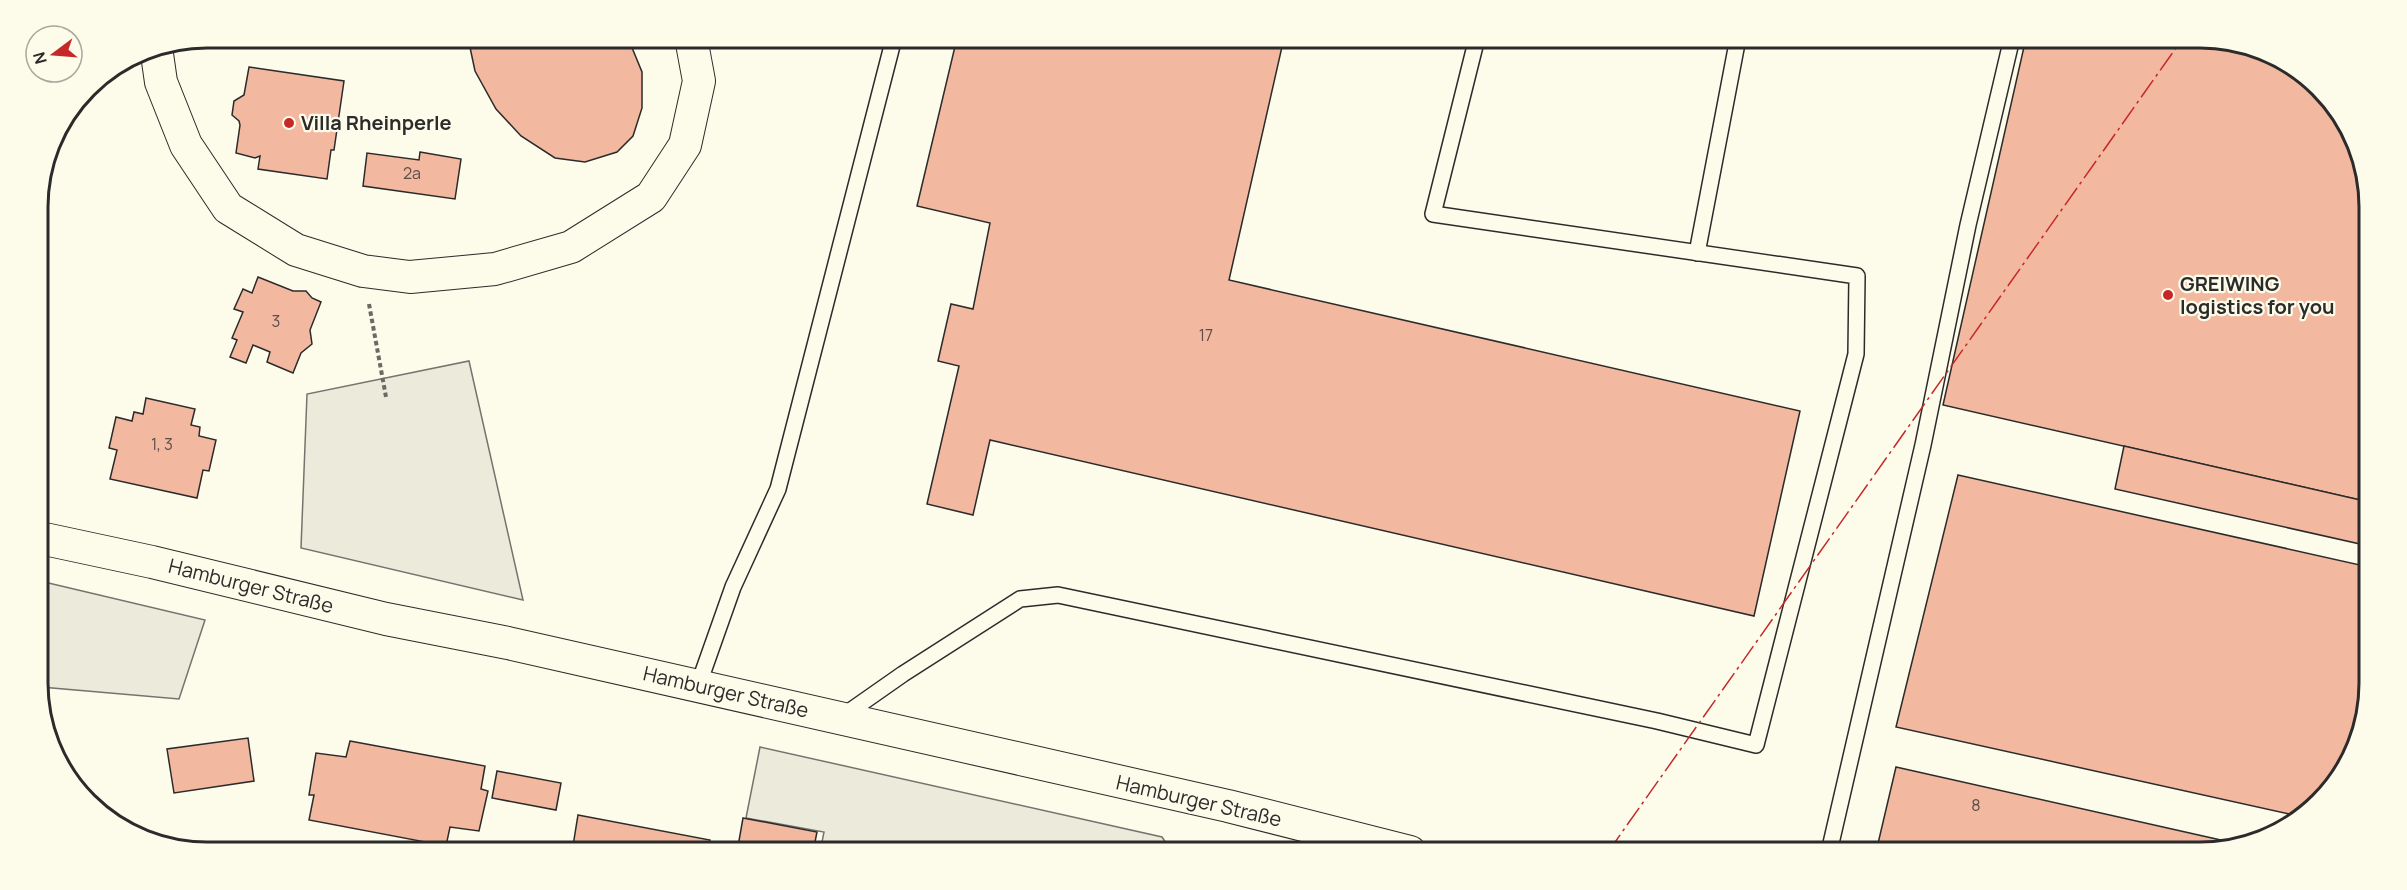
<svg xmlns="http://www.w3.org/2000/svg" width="2407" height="890" viewBox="0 0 2407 890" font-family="Manrope,sans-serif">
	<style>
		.green { fill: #ecebdb; stroke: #74746e; stroke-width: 1.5 }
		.parking { fill: #eceadb; stroke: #74746e; stroke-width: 1.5 }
		.building { fill: #f2b8a0; stroke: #2b2b2b; stroke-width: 1.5 }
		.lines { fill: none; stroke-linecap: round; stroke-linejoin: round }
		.lane-casing { stroke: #2b2b2b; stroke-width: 18 }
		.street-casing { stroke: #2b2b2b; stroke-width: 34 }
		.path { stroke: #6a6964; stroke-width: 4; stroke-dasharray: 4.5 3; stroke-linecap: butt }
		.lane { stroke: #fdfbea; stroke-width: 15 }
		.street { stroke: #fdfbea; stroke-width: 32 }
		.power { stroke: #c62828; stroke-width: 1.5; stroke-dasharray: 21 4.5 3 4.5; stroke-linecap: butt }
		.poi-dot { fill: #c62828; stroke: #fdfbea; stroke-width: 2 }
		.labels { text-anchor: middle; stroke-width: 4.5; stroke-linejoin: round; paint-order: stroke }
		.number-label { font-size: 16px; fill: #5d4e48 }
		.poi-label { font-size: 20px; font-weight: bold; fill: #2b2b2b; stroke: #fdfbea; text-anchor: start }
		.street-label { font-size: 20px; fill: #2b2b2b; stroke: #fdfbea }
		.rim { fill: none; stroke: #2b2b2b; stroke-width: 3 }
	</style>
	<rect width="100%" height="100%" fill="#fdfbea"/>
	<polygon class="green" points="760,747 1162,837 1172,852 820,852 824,832 746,818"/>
	<g class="parking">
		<polygon points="469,361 523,600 301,548 307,394"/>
		<polygon points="40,581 205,620 179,699 41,687"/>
	</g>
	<g class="building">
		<polygon points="468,38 628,38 642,72 642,108 633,136 617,152 585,162 555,158 521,136 496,109 475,71"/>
		<polygon points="957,38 1284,38 1229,280 1800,411 1754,616 990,440 973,515 927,504 959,366 938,361 951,304 973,309 990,223 917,206"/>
		<polygon points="2026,38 2200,38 2254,46 2328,95 2368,184 2369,502 1943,405"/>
		<polygon points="249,67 344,81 334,150 331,150 327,179 258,169 260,156 255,158 236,153 240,125 239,121 232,115 234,101 244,95"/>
		<polygon points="420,152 461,159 455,199 363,186 367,153 419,160"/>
		<polygon points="258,277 293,291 306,291 312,298 321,302 310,330 312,344 301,353 293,373 267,362 270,352 253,345 246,363 230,357 237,340 232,338 243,312 234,309 243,289 252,293"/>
		<polygon points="146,398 195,409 191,425 200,427 199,436 216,440 209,471 203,470 197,498 110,479 117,450 109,448 116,417 132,421 134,412 143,414"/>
		<polygon points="2124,446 2369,502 2369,546 2115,489"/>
		<polygon points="1958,475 2369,567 2370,683 2361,737 2303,817 1896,727"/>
		<polygon points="248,738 254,781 174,793 167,749"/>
		<polygon points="350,741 485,766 481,789 488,791 479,831 450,827 446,846 309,820 314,795 309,795 316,753 346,757"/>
		<polygon points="1896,767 2234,843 2211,852 1876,852"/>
		<polygon points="497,771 561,783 556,810 492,798"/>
		<polygon points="578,815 710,840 708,852 572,852"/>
		<polygon points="743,818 817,832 813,852 737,852"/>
	</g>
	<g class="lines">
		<g class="lane-casing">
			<g id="lane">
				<polyline points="1697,253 1738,38"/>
				<polyline points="698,686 733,587 778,489 894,38"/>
				<polyline points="843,716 903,674 1020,599 1058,595 1657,721 1756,745 1856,354 1857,276 1433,214 1477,38"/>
				<polyline points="1829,852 1923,445 1968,225 2012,38"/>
			</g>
		</g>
		<g class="street-casing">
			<g id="street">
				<polyline points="156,47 161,82 186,145 228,208 296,250 363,271 410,277 495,269 571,247 651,197 685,145 699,81 691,38"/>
				<polyline points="40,538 152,562 386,619 508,643 1228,806 1410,852"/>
			</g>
		</g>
		<polyline class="path" points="369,304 386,397"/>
		<use href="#lane" class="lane"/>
		<use href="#street" class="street"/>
		<polyline class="power" points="1608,852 2183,38"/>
	</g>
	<g class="poi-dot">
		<circle cx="289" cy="123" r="6"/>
		<circle cx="2168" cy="295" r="6"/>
	</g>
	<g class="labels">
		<g class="number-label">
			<text x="412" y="179">2a</text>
			<text x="276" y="327">3</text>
			<text x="1206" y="341">17</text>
			<text x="162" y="450">1, 3</text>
			<text x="1976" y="811">8</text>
		</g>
		<g class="poi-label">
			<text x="301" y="130">Villa Rheinperle</text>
			<text x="2180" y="291">GREIWING<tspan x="2180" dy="23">logistics for you</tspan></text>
		</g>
		<g class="street-label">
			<text transform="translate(251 586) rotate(14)" y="7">Hamburger Straße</text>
			<text transform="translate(726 692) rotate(13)" y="7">Hamburger Straße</text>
			<text transform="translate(1199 801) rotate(13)" y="7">Hamburger Straße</text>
		</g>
	</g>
	<path d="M0 0H2407V890H0ZM207 48H2200A159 159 0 0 1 2359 207V683A159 159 0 0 1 2200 842H207A159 159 0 0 1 48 683V207A159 159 0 0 1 207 48Z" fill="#fdfbea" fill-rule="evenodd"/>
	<path class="rim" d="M207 48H2200A159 159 0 0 1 2359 207V683A159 159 0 0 1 2200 842H207A159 159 0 0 1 48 683V207A159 159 0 0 1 207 48Z"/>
	<g transform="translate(54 54) rotate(254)"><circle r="28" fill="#fdfbea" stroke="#a9a89e" stroke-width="1.5"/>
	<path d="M0-4.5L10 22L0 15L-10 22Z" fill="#c62828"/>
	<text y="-9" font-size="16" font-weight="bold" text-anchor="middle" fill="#2b2b2b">N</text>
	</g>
</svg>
